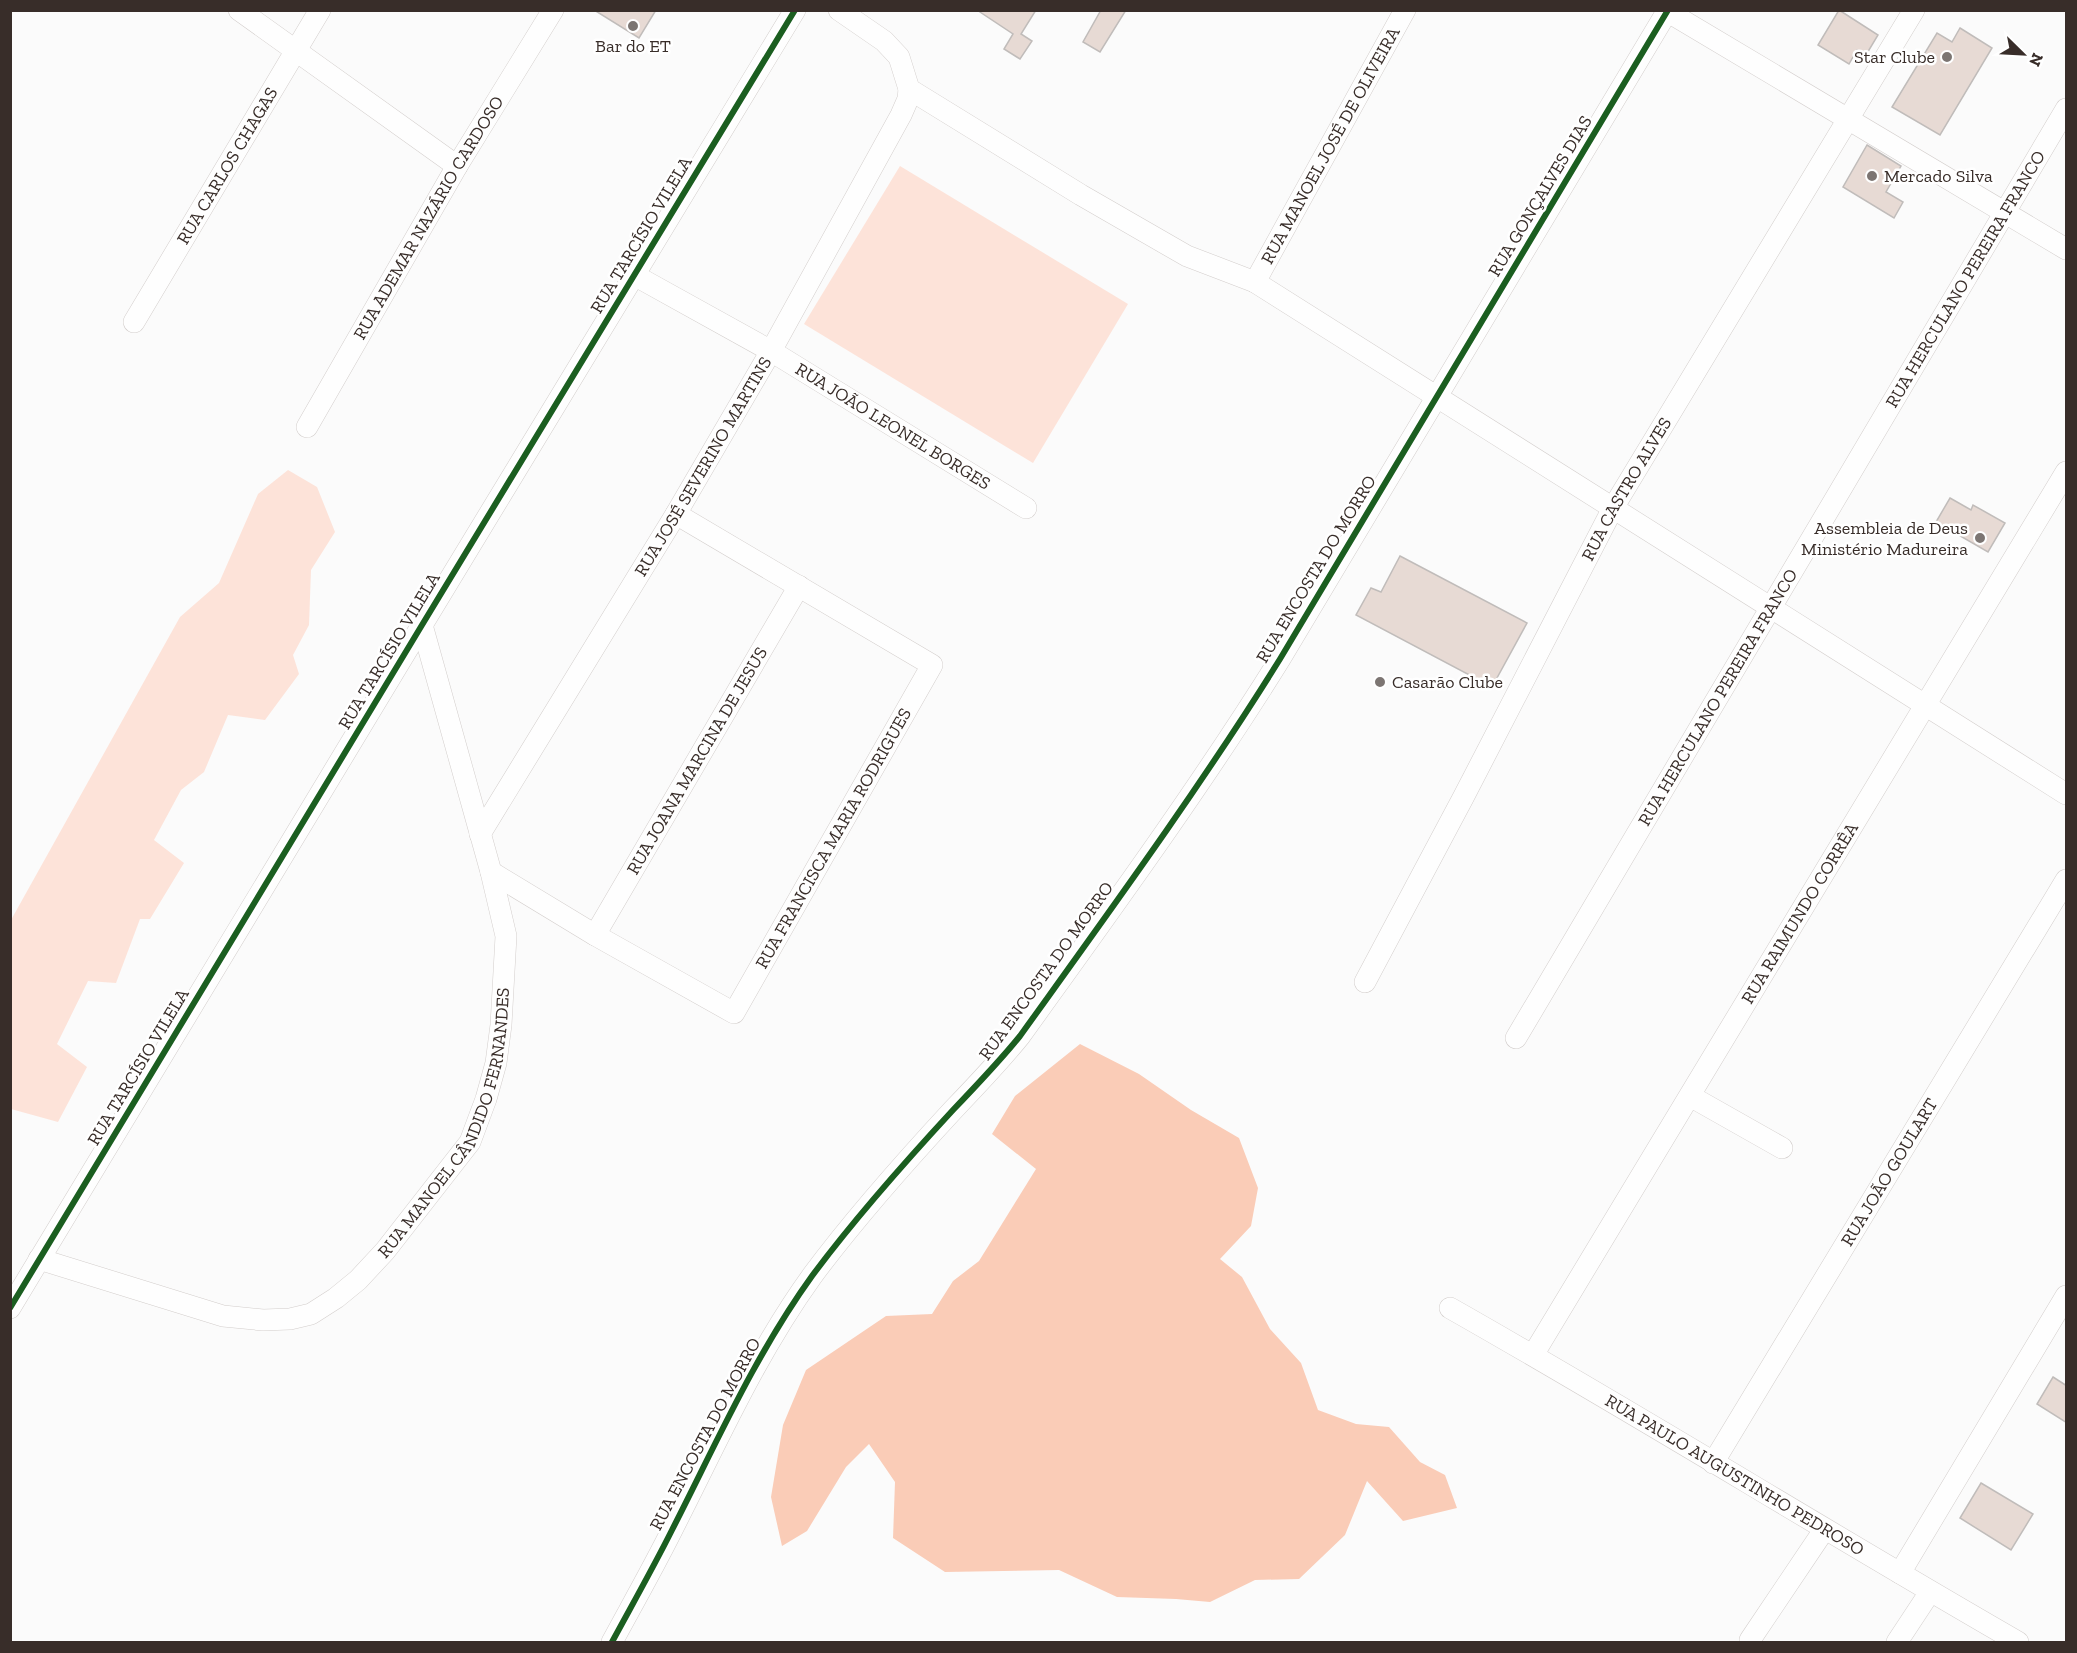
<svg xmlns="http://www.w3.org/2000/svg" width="2077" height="1653" viewBox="0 0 2077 1653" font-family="'Zilla Slab',serif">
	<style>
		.green { fill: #fde3d9 }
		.forest { fill: #faccb7 }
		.building { fill: #e7dad4; stroke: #c0bcba; stroke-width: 1.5 }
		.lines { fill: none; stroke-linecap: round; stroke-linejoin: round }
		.minor-casing { stroke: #d3cecc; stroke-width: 22 }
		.minor { stroke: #fefefe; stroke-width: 21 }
		.cycleway-casing { stroke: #fff; stroke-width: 10 }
		.cycleway { stroke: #1b5e20; stroke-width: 6 }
		.poi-dot { fill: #7c7572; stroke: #fff; stroke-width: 2 }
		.labels { text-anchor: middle; stroke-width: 5; stroke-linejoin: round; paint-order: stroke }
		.poi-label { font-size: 18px; fill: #382d29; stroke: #fff; text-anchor: end }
		.street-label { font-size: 18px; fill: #382d29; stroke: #fff }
	</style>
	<rect width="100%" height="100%" fill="#fbfbfb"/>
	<g class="green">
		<polygon points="900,166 1128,304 1033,463 804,324"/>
		<polygon points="288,470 317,487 335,532 311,570 309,625 293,655 299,674 265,720 228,715 204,772 181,790 154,840 184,863 150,919 140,919 116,983 88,981 57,1044 87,1067 58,1122 11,1109 11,920 180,617 219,583 258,494"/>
	</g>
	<polygon class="forest" points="1080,1044 1139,1074 1191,1110 1239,1138 1258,1188 1251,1226 1220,1259 1242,1277 1270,1329 1301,1363 1318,1410 1356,1424 1389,1427 1420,1462 1445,1475 1457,1508 1403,1521 1367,1481 1345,1535 1299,1579 1255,1580 1210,1602 1176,1599 1117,1597 1059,1570 945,1572 893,1538 895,1482 869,1444 846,1467 807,1531 782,1546 771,1497 783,1425 806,1370 886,1316 932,1314 953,1281 979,1261 1036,1169 992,1134 1015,1096"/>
	<g class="building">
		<polygon points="594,10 656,10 639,38"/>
		<polygon points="977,10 1036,10 1021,34 1032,41 1020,59 1004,49 1013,34"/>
		<polygon points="1101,10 1126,10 1100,52 1083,42"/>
		<polygon points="1839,10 1878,35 1866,55 1857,50 1849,64 1818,45"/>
		<polygon points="1960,28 1992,48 1940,135 1892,107 1937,33 1952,42"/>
		<polygon points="1867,145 1901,166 1886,192 1903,202 1894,218 1843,187"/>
		<polygon points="1950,498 1971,510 1973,505 2005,523 1988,552 1936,522"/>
		<polygon points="1400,556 1527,623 1492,687 1356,615 1371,588 1381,592"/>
		<polygon points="2053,1377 2067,1386 2067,1423 2037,1404"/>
		<polygon points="1981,1483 2033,1514 2011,1550 1960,1518"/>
	</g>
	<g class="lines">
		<g class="minor-casing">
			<g id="minor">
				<polyline points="239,10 457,166"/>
				<polyline points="1665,10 2066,249"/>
				<polyline points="909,89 1081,195 1187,256 1255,282 2066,794"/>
				<path id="s1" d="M634,275L771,351L1026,508"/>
				<path id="s2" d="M1255,282L1405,10"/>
				<path id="s3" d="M134,322L320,10"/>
				<path id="s4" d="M307,427L457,166L553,10"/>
				<path id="s5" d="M480,834L676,514L771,351L901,115L908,99L909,89L899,57L884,41L839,10"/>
				<path id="s6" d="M491,872L595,935L734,1013L932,665L676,514"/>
				<path id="s7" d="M595,935L799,586"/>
				<path id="s8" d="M1365,982L1464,796L1613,508L1914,10"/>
				<path id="s9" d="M1516,1038L2066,109"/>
				<polyline points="1690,1096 1782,1148"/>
				<path id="s10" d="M39,1259L223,1316L263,1320L290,1319L311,1314L336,1298L358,1280L385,1251L470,1142L486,1099L496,1063L501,1025L506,936L491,872L422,625"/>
				<polyline points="10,1308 422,625 795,10"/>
				<path id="s11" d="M1450,1308C1641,1416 1828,1533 2018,1642"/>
				<path id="s12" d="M1533,1355L2066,472"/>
				<path id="s13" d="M1713,1463L2066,880"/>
				<polyline points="1900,1573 2066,1296"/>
				<polyline points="1750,1640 1824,1530"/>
				<path d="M612,1642C632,1605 653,1568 672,1530C716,1444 755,1355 812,1276C855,1218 904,1163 953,1110C976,1086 999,1062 1020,1036C1109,912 1199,789 1280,659L1668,10"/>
				<polyline points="1897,1642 1930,1592"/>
			</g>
		</g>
		<use href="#minor" class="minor"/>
		<g class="cycleway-casing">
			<g id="cycleway">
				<polyline points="10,1308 422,625 795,10"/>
				<path d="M612,1642C632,1605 653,1568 672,1530C716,1444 755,1355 812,1276C855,1218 904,1163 953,1110C976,1086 999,1062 1020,1036C1109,912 1199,789 1280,659L1668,10"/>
			</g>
		</g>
		<use href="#cycleway" class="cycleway"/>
	</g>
	<g class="poi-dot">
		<circle cx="633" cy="26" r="6"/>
		<circle cx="1947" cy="57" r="6"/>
		<circle cx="1872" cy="176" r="6"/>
		<circle cx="1980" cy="538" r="6"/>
		<circle cx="1380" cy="682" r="6"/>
	</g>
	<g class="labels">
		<g class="poi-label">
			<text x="633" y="52" text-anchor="middle">Bar do ET</text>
			<text x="1935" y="63">Star Clube</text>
			<text x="1884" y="182" text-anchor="start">Mercado Silva</text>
			<text x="1968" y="534">Assembleia de Deus<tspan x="1968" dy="21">Ministério Madureira</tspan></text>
			<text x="1392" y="688" text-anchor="start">Casarão Clube</text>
		</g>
		<g class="street-label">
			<text dy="6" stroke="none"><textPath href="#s2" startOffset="156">RUA MANOEL JOSÉ DE OLIVEIRA</textPath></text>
			<text dy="6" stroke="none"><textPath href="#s3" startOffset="182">RUA CARLOS CHAGAS</textPath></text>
			<text transform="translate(1540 196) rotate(-59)" y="6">RUA GONÇALVES DIAS</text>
			<text dy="6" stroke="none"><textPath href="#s4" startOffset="242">RUA ADEMAR NAZÁRIO CARDOSO</textPath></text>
			<text transform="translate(641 235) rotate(-59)" y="6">RUA TARCÍSIO VILELA</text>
			<text dy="6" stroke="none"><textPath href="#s9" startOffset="882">RUA HERCULANO PEREIRA FRANCO</textPath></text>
			<text dy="6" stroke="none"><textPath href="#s1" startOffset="300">RUA JOÃO LEONEL BORGES</textPath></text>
			<text dy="6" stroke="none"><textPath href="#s5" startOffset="430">RUA JOSÉ SEVERINO MARTINS</textPath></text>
			<text dy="6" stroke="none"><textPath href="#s8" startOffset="558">RUA CASTRO ALVES</textPath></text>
			<text transform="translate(1316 569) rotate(-59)" y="6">RUA ENCOSTA DO MORRO</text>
			<text transform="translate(389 651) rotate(-59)" y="6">RUA TARCÍSIO VILELA</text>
			<text dy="6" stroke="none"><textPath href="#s9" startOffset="396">RUA HERCULANO PEREIRA FRANCO</textPath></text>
			<text dy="6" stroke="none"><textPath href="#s7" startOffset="202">RUA JOANA MARCINA DE JESUS</textPath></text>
			<text dy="6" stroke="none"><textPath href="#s6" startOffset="482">RUA FRANCISCA MARIA RODRIGUES</textPath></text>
			<text dy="6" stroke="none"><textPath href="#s12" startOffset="516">RUA RAIMUNDO CORRÊA</textPath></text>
			<text transform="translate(1046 971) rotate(-54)" y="6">RUA ENCOSTA DO MORRO</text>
			<text transform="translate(138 1067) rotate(-59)" y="6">RUA TARCÍSIO VILELA</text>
			<text dy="6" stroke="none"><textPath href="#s10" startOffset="525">RUA MANOEL CÂNDIDO FERNANDES</textPath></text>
			<text dy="6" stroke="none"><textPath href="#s13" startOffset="340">RUA JOÃO GOULART</textPath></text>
			<text transform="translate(705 1434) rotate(-62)" y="6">RUA ENCOSTA DO MORRO</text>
			<text dy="6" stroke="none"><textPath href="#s11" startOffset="330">RUA PAULO AUGUSTINHO PEDROSO</textPath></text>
		</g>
	</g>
	<rect width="2077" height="1653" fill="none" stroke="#382d29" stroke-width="24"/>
	<g transform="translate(2023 54) rotate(114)" stroke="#ffffff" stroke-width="4.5" paint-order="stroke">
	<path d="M0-4.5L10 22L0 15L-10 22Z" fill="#382d29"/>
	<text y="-9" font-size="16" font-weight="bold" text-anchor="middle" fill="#382d29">N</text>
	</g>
</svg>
